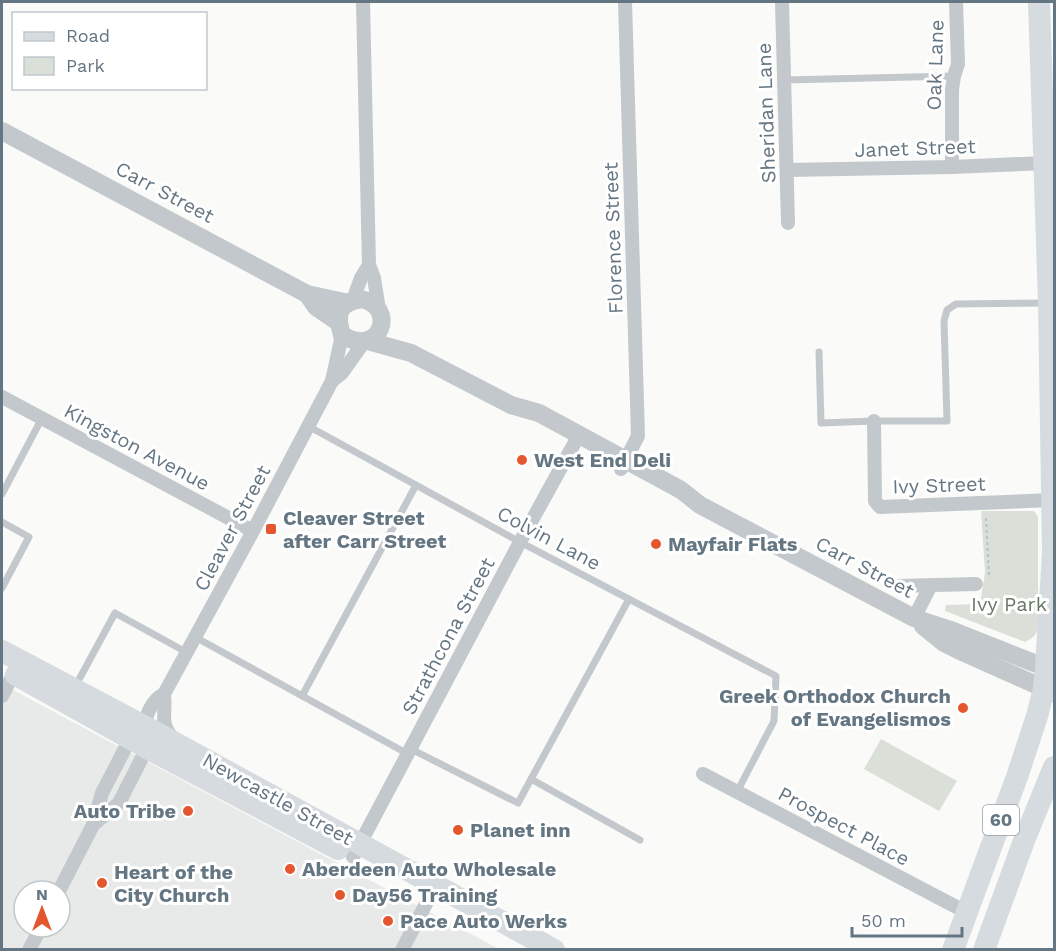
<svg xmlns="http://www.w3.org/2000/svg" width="1056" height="951" viewBox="0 0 1056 951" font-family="'Work Sans',sans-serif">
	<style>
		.built { fill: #e8e9e9; fill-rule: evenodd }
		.green { fill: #dadfd7 }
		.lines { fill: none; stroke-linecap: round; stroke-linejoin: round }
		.path { stroke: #bbbfc2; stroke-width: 2; stroke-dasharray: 3 3; stroke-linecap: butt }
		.service { stroke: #c3c8cc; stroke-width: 7 }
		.minor { stroke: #c3c8cc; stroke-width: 14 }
		.tertiary { stroke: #c3c8cc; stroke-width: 18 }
		.primary { stroke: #d6dbdf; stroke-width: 22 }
		.trunk { stroke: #d6dbdf; stroke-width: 22 }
		.poi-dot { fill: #e4572e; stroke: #fff; stroke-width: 2 }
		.labels { text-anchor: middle; stroke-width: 6; stroke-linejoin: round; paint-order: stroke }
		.shield { fill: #fff; stroke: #939fa8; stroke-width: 1.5 }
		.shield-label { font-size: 18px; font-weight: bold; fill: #657683 }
		.street-label { font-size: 20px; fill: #657683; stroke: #fff }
		.poi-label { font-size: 20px; font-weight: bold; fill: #657683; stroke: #fff; text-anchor: start }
		.park-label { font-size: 20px; fill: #687a64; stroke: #fff }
	</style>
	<rect width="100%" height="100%" fill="#fafaf8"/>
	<path class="built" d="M2,684L101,737L499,949H2ZM24,891H60V927H24Z"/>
	<g class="green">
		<path d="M981,511H1034L1038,517V626C1037,635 1034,637 1025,642L945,611L946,605L980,604L985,573Z"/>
		<polygon points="881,739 957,781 939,811 864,769"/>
	</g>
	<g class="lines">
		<polyline class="path" points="986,518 989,575"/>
		<g class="service">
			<polyline points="785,80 954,76"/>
			<polyline points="819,352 821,423 874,421 947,421 944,321 947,310 956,304 1047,303"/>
			<polyline points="308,426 520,542 776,676 774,721 737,792"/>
			<polyline points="2,494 42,418"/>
			<polyline points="2,522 29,537 2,588"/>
			<polyline points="195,637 408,754"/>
			<polyline points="75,687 115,613 186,652"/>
			<polyline points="302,696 416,485"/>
			<polyline points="411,749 518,803 629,599"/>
			<polyline points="531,779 640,840"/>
		</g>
		<g class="minor">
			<polyline points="363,2 369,265 374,278 379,310"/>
			<polyline points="782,2 788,223"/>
			<polyline points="952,167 952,90 954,76 958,64 956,2"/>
			<polyline points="787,170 952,167 1044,163"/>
			<polyline points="353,300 361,278 369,265"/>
			<polyline points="332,381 342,373 364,342"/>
			<polyline points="2,397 253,531"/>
			<polyline points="874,421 875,501 880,507 1052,500"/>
			<polyline points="621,469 638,436 625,2"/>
			<polyline points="897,586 976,584"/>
			<polyline points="914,618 931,585"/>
			<path d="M164,694C167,716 158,719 173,739"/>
			<polyline points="2,696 16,669"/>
			<path d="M144,731C145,717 151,700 164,694L253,531L332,381L342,335"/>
			<polyline points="703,774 966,912"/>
			<polyline points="93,825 119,803 150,742"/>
			<polyline points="353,857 520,542 579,435"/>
			<polyline points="59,891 93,825 102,793 130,739"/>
			<polyline points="29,950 41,927"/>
			<polyline points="402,950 430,896 437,886"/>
		</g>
		<g class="tertiary">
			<polyline points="2,131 307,294 349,303"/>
			<polyline points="307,294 316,307 338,322"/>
			<path d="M361,299C398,306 381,359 342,335C336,316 337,303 361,299Z"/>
			<polyline points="368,341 411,353 511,405 539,413 681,490 700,505 914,618 951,630 1054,671"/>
			<polyline points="923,626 944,643 958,650 1054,693"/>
		</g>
		<g class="primary">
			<polyline points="2,651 155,732 554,950"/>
			<polyline points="16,675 147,748 338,849"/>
		</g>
		<g class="trunk">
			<polyline points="953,950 1018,774 1037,716 1044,689 1046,668 1053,552 1049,303 1039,2"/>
			<polyline points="984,950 1025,838 1054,767"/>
		</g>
	</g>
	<g class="poi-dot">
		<circle cx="522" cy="460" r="6"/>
		<rect x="265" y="523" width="12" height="12" rx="3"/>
		<circle cx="656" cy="544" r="6"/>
		<circle cx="963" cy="708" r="6"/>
		<circle cx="188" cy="811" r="6"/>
		<circle cx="458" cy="830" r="6"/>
		<circle cx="290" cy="869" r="6"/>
		<circle cx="102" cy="883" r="6"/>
		<circle cx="340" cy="895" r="6"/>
		<circle cx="388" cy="921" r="6"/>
	</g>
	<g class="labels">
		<rect class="shield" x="983" y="805" width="36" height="30" rx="4.5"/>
		<g class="shield-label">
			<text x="1001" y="826">60</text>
		</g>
		<g class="street-label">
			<text transform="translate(935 65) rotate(-88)" y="7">Oak Lane</text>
			<text transform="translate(766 113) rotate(-92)" y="7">Sheridan Lane</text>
			<text transform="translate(915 148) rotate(-2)" y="7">Janet Street</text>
			<text transform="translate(165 192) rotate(28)" y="7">Carr Street</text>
			<text transform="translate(613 238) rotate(-92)" y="7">Florence Street</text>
			<text transform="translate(137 447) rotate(28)" y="7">Kingston Avenue</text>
			<text transform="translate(939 485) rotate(-2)" y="7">Ivy Street</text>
			<text transform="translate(232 528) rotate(-62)" y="7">Cleaver Street</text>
			<text transform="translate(549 538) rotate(28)" y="7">Colvin Lane</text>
			<text transform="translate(865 567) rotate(28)" y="7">Carr Street</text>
			<text transform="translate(448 636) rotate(-62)" y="7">Strathcona Street</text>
			<text transform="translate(278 799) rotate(29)" y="7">Newcastle Street</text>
			<text transform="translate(844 826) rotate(28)" y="7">Prospect Place</text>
		</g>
		<g class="poi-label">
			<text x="534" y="467">West End Deli</text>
			<text x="283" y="525">Cleaver Street<tspan x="283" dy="23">after Carr Street</tspan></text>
			<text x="668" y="551">Mayfair Flats</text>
			<text x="951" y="703" text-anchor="end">Greek Orthodox Church<tspan x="951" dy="23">of Evangelismos</tspan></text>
			<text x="176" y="818" text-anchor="end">Auto Tribe</text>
			<text x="470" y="837">Planet inn</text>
			<text x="302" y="876">Aberdeen Auto Wholesale</text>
			<text x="114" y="879">Heart of the<tspan x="114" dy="23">City Church</tspan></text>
			<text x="352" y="902">Day56 Training</text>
			<text x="400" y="928">Pace Auto Werks</text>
		</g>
		<g class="park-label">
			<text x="1009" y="611">Ivy Park</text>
		</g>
	</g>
	<rect width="1056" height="951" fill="none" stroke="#657683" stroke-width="6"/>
	<rect x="12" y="12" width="195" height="78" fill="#ffffff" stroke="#c1c8cd" stroke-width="1.5"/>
	<rect x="24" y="32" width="30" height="9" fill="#d6dbdf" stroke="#c1c8cd" stroke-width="1.5"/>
	<text x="66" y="42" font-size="18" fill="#657683">Road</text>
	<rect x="24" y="57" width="30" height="18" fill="#dadfd7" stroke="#c1c8cd" stroke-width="1.5"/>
	<text x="66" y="72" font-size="18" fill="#657683">Park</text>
	<g transform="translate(42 909)"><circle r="28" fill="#ffffff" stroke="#c1c8cd" stroke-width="1.5"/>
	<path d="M0-4.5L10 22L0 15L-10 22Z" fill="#e4572e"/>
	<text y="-9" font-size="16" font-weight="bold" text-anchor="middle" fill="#657683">N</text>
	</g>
	<path d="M852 927v9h110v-9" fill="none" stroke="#657683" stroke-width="3"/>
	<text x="861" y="927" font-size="18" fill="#657683" stroke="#ffffff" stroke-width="4.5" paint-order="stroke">50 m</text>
</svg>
